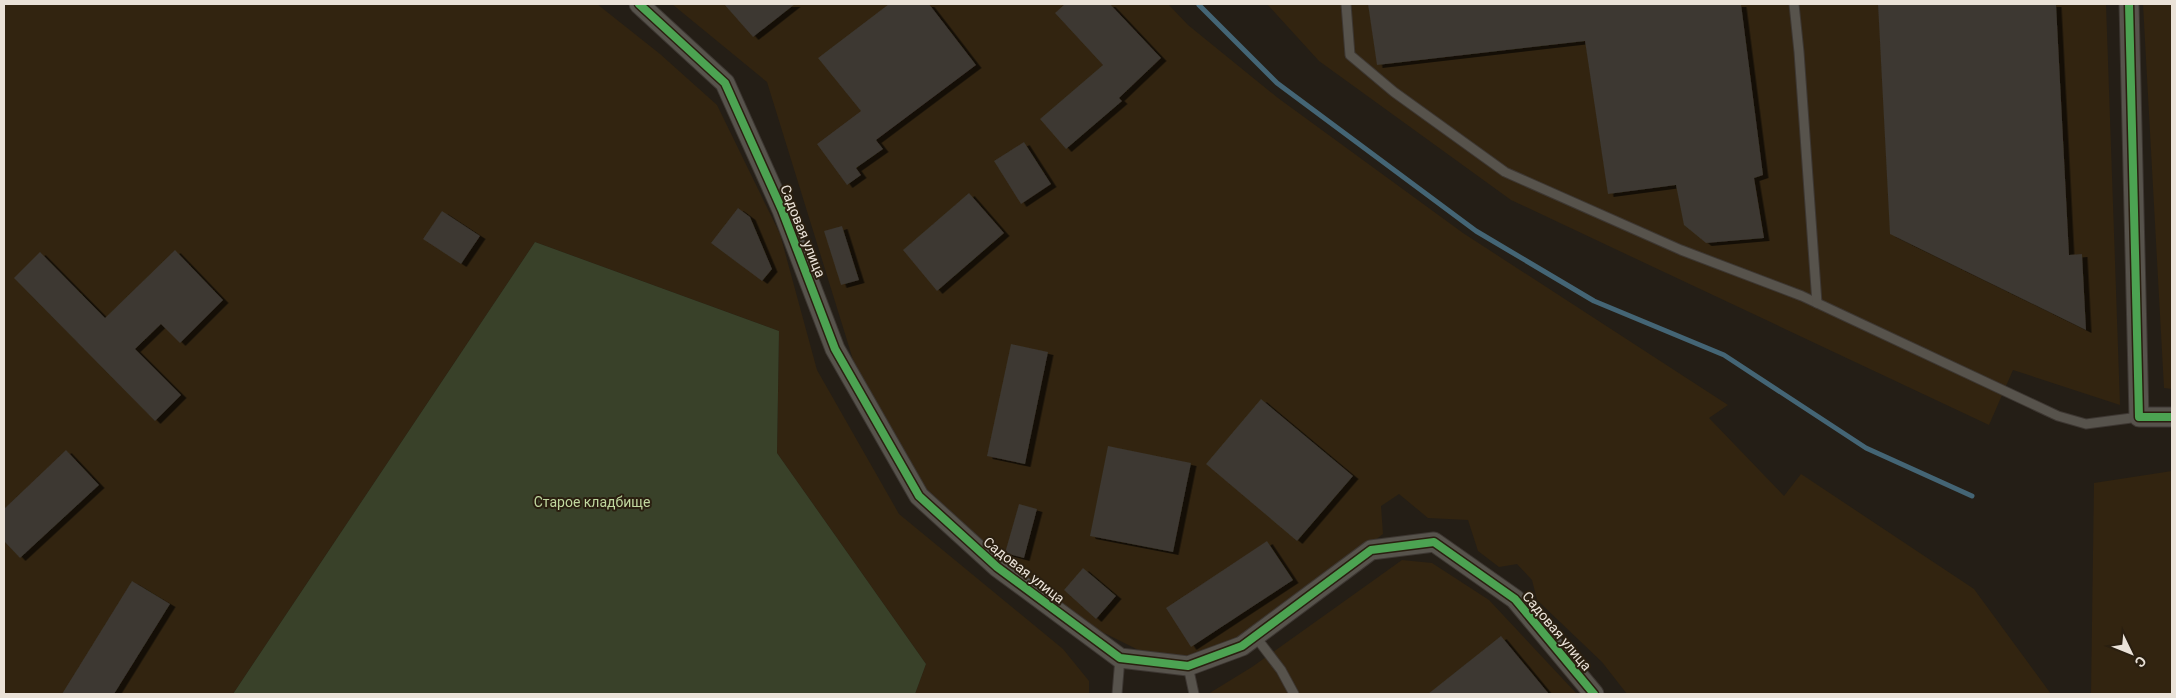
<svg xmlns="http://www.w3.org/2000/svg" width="2176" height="698" viewBox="0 0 2176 698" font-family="Roboto,sans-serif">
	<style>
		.built { fill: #322410 }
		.green { fill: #394129 }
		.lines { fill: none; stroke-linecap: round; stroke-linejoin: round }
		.stream { stroke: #446575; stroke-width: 5 }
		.building { fill: #3c3730; filter: url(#shadow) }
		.lane-casing { stroke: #3d3732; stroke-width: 11 }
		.street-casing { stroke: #3d3732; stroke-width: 21 }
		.lane { stroke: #57534c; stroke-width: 9 }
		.street { stroke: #57534c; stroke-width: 19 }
		.cycleway-casing { stroke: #2a1f10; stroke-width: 11 }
		.cycleway { stroke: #4ca352; stroke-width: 8 }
		.labels { text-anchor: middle; stroke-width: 4; stroke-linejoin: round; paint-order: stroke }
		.street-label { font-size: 14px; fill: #eae2d8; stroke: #2a1f10 }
		.park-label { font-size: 14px; fill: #c0d89f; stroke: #2a1f10 }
	</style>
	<defs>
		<filter id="shadow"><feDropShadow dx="5.5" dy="3" stdDeviation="0" flood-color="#0009"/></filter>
	</defs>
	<rect width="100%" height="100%" fill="#241e16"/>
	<g class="built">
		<polygon points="4,4 597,4 660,54 717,105 780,234 817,370 899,514 1063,649 1089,681 1089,694 915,694 926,664 777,453 779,331 535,242 233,694 4,694"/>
		<polygon points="672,4 1168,4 1188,25 1278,98 1463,233 1728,405 1709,418 1784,496 1801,474 1974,589 2051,694 1627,694 1602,662 1537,600 1532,580 1517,564 1499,567 1478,551 1468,520 1428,518 1399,494 1381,506 1383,534 1218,662 1173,667 1098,630 1015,571 915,478 855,366 767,82"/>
		<polygon points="1267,4 2106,4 2120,405 2013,370 1989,425 1511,200 1319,61"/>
		<polygon points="2143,4 2172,4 2172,389 2164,388"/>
		<polygon points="2172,471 2172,694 2091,694 2094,483"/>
		<polygon points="1402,560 1432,563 1489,600 1577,694 1208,694 1252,667"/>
	</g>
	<polygon class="green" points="535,242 779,331 777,453 926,664 915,694 233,694"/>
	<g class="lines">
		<polyline class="stream" points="1199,5 1277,83 1476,231 1594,301 1724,355 1866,448 1972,496"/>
	</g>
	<g class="building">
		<polygon points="724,4 795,4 753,37"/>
		<polygon points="889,4 929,4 976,65 876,140 883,149 856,168 861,175 847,185 817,144 861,111 818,58"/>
		<polygon points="1065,4 1110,4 1161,58 1119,98 1122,101 1066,149 1040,119 1103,65 1055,13"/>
		<polygon points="1368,4 1741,4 1763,175 1754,178 1764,238 1706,243 1684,225 1676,185 1608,194 1585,41 1377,65"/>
		<polygon points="1878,4 2056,4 2069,255 2082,254 2086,330 1890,234"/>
		<polygon points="1024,142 1051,184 1021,204 994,161"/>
		<polygon points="969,193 1004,233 937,291 903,250"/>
		<polygon points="738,208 750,217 772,269 762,281 711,243"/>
		<polygon points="442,211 480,236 461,264 423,239"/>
		<polygon points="842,226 859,280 841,285 824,231"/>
		<polygon points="175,250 223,300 180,343 161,324 135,349 181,395 155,421 14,278 40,252 105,318"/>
		<polygon points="1011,344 1048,352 1025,464 987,456"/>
		<polygon points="1261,399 1353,476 1297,541 1206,464"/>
		<polygon points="1108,446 1191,463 1173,552 1090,536"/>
		<polygon points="66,450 99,485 20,558 4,541 4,509"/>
		<polygon points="1019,504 1037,509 1024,558 1005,553"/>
		<polygon points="1267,541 1293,580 1191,647 1166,608"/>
		<polygon points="1083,568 1116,596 1096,619 1064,590"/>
		<polygon points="132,581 170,604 114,694 62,694"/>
		<polygon points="1501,636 1549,694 1428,694"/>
	</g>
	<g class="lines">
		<g class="lane-casing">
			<g id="lane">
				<polyline points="1346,4 1350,55 1394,92 1505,172 1681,250 1802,296 2058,416 2086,424 2139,417"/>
				<polyline points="1794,4 1799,52 1817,303"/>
				<polyline points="1255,636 1281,670 1294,694"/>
				<polyline points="1188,666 1194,694"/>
				<polyline points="1117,694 1120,658"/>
			</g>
		</g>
		<g class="street-casing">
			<g id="street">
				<polyline points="639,4 725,83 782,210 835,349 919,496 997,567 1120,658 1188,666 1242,646 1371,550 1434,542 1515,599 1594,694"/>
				<polyline points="2129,4 2139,417 2172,417"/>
			</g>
		</g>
		<use href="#lane" class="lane"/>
		<use href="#street" class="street"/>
		<g class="cycleway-casing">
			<g id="cycleway">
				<polyline points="639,4 725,83 782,210 835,349 919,496 997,567 1120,658 1188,666 1242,646 1371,550 1434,542 1515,599 1594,694"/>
				<polyline points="2129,4 2139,417 2172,417"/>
			</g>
		</g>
		<use href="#cycleway" class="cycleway"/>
	</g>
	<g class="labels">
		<g class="street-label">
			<text transform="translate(803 231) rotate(68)" y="5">Садовая улица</text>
			<text transform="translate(1024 570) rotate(38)" y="5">Садовая улица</text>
			<text transform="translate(1557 631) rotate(50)" y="5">Садовая улица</text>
		</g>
		<g class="park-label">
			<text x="592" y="507">Старое кладбище</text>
		</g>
	</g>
	<rect width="2176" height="698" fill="none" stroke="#eae2d8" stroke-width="10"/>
	<g transform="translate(2131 653) rotate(133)" stroke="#2a1f10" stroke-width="4" paint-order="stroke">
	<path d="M0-4L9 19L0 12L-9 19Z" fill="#eae2d8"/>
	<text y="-8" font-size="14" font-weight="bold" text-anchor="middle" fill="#eae2d8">С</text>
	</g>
</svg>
